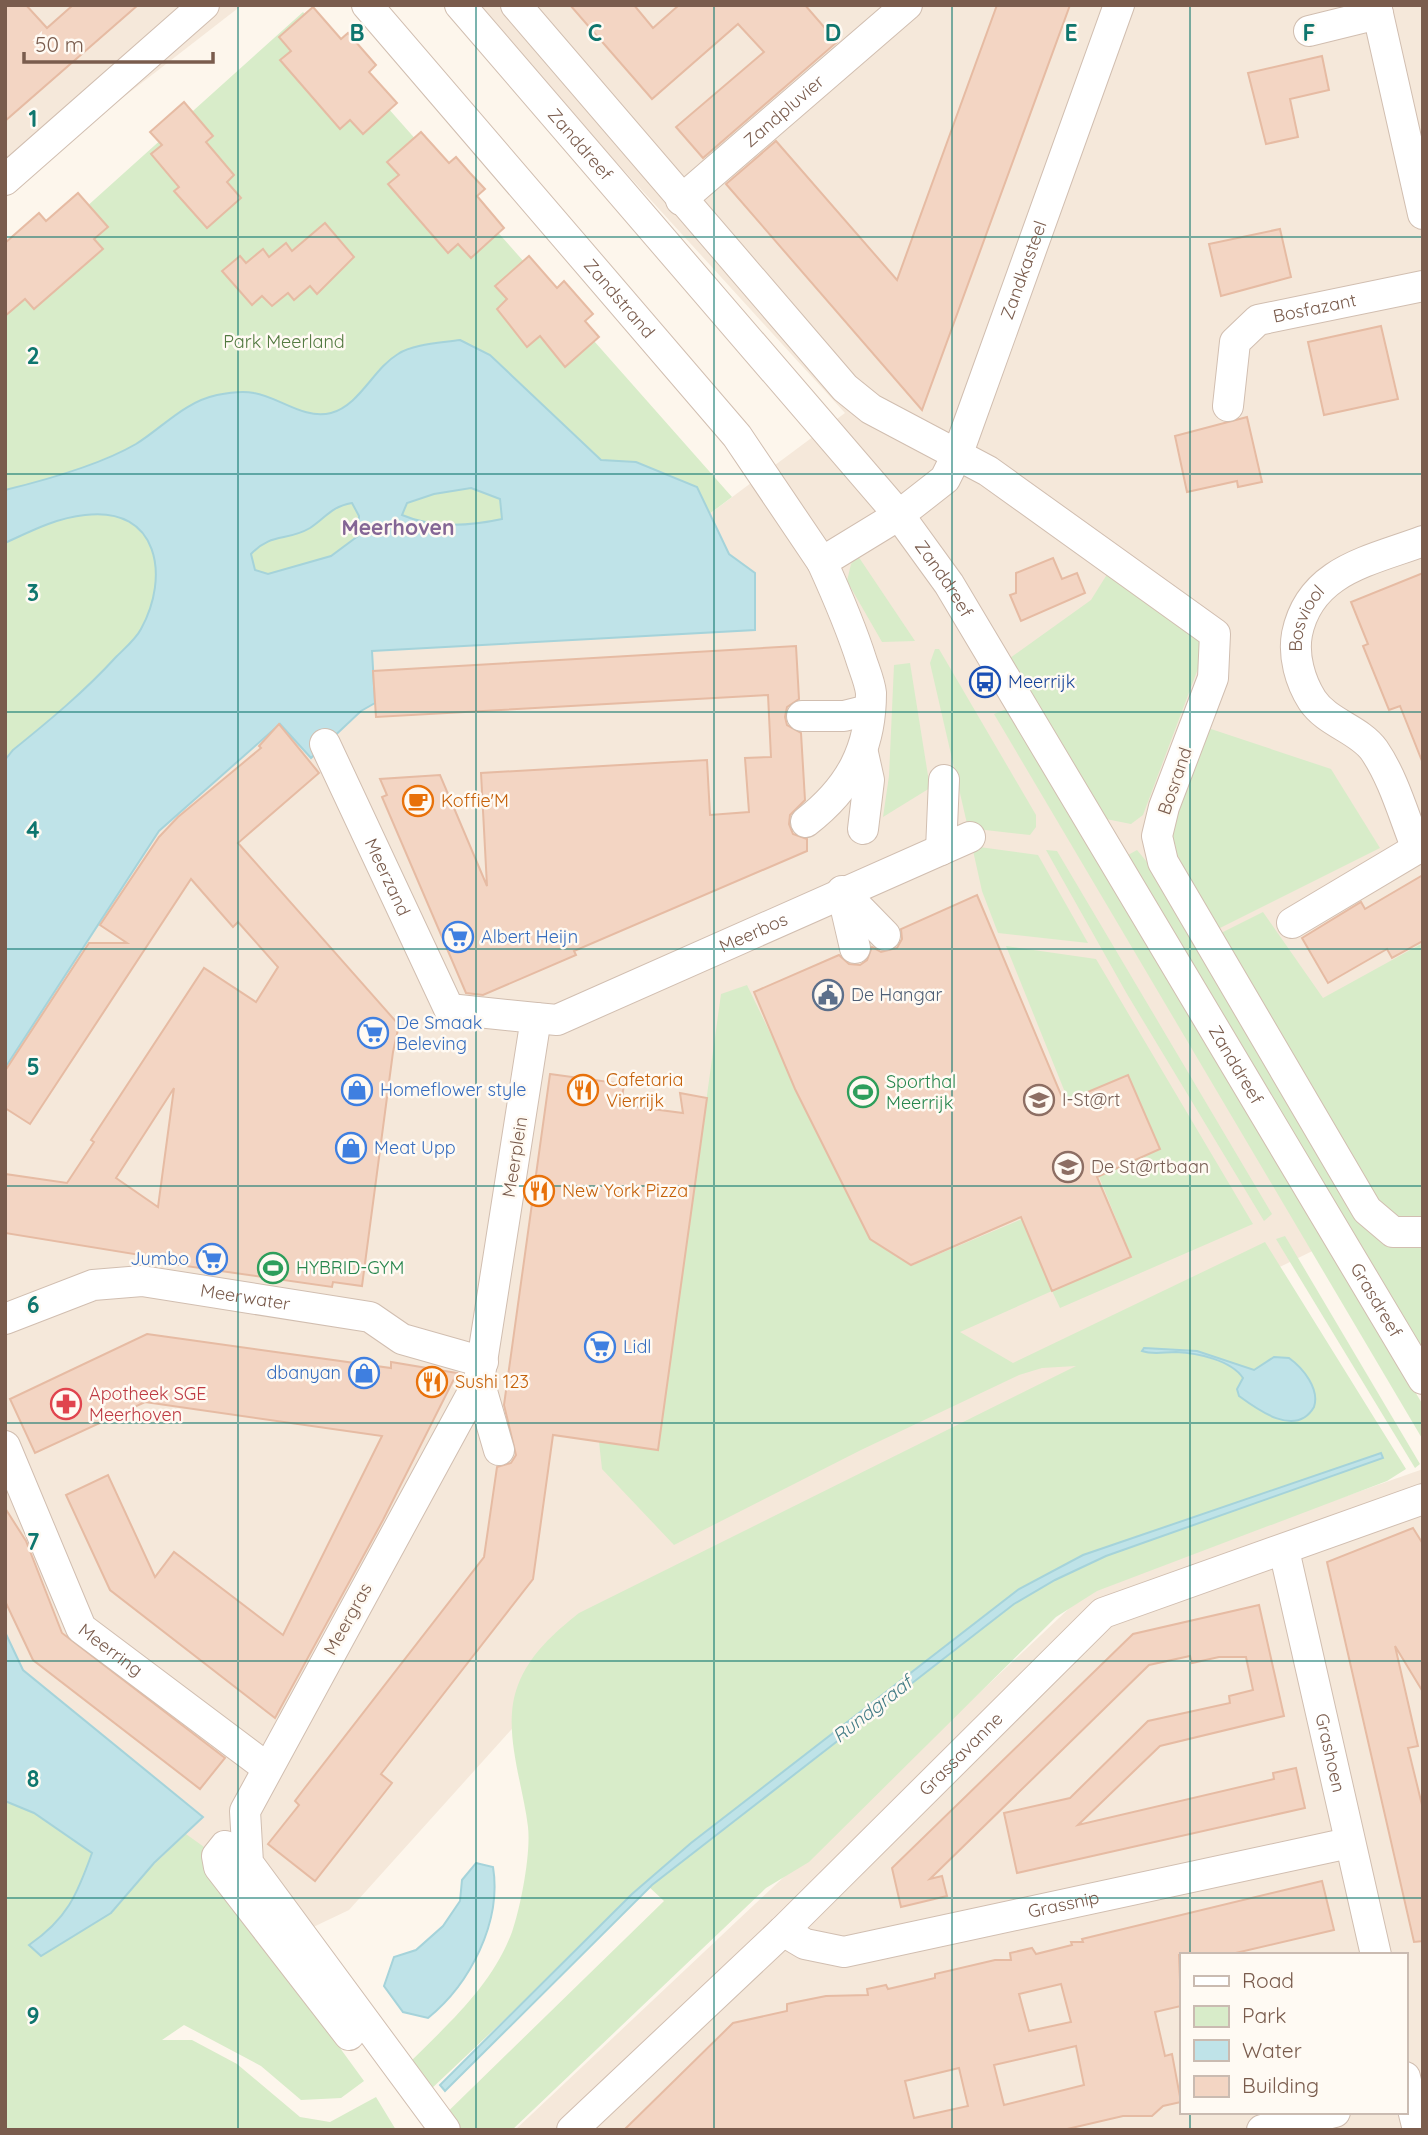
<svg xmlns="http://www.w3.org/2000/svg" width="1428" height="2135" viewBox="0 0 1428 2135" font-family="Quicksand,sans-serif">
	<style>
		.residential { fill: #f5e8da; fill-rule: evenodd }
		.green { fill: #d8ecc9 }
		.water { fill: #bfe3e8; stroke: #a5d3da; stroke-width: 2; fill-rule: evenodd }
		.building { fill: #f3d5c3; stroke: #e6bba3; stroke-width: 2; fill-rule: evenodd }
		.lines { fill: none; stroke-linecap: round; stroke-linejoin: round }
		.minor-casing { stroke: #d1beb0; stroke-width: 32 }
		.minor { stroke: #fff; stroke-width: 30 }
		.grid { fill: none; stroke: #0f766e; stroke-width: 2; stroke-opacity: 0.55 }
		.labels { text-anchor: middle; stroke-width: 5; stroke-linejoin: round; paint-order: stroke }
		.street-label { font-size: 18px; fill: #7a5c4d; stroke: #fffaf3 }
		.park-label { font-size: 18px; fill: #537a41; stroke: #fffaf3 }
		.transit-label { font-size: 18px; fill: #164399; stroke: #fffaf3; text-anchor: start }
		.food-label { font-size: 18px; fill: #c56008; stroke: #fffaf3; text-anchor: start }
		.shop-label { font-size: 18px; fill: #366cbe; stroke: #fffaf3; text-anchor: start }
		.service-label { font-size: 18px; fill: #4e5e75; stroke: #fffaf3; text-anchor: start }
		.leisure-label { font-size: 18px; fill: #27864d; stroke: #fffaf3; text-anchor: start }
		.education-label { font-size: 18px; fill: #785e54; stroke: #fffaf3; text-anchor: start }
		.health-label { font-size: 18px; fill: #be3a42; stroke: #fffaf3; text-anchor: start }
		.water-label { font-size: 19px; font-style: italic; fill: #437c86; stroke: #fffaf3 }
		.quarter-label { font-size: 21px; font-weight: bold; fill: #846695; stroke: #fffaf3 }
		.grid-label { font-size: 23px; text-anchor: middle; font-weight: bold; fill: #0f766e; stroke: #fffaf3; stroke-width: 5; stroke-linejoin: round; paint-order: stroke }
	</style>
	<rect width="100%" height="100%" fill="#fdf6ec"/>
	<g class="residential">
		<polygon points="5,5 242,5 5,189"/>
		<polygon points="473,5 1423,5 1423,1197 1118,1346 608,1622 349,1910 248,1958 5,1784 5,923 205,646 684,533 845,413"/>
		<path d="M1423,1469V2130H515L1094,1585ZM1181,1955H1405V2112H1181Z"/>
	</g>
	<g class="green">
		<polygon points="303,12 732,497 684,533 429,547 5,923 5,280"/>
		<polygon points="858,556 915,641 882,642 847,581 851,564"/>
		<polygon points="1111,568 1199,636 1199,666 1143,815 1131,824 1106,819 1010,658 1091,600"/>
		<polygon points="935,649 939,649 1036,815 1036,827 1030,835 968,828 930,663"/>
		<polygon points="910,663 930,788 883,817 889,776 894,665"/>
		<polygon points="1009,708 1423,1405 1423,1440 994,714"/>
		<polygon points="1208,728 1331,769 1380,848 1214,931 1168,835"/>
		<polygon points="972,846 1038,855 1088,943 998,933 982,891"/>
		<polygon points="1046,850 1057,851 1272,1214 1264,1221 1127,994"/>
		<polygon points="1137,850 1152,868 1359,1216 1389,1246 1423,1243 1423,1355 1128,855"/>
		<polygon points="1263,912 1323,998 1423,943 1423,1217 1400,1217 1381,1205 1215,936"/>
		<path d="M1006,946L1096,959L1253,1224L1060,1308L1052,1291L960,1332L1013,1363L1265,1242L1406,1469L1387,1481L1097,1591L1056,1617L809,1862L766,1888L512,2130H429L664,1901L647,1885L429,2091L408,2064C449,2023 491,1987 512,1932C521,1906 531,1853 528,1827C523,1783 501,1728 518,1685C530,1654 554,1633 579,1613L1076,1366L1042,1368L1019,1375L861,1450L674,1545L602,1469L599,1442L658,1449L721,994L747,985L870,1239L913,1265L1022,1219L1052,1290L1131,1256Z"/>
		<polygon points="1285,1236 1420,1464 1415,1468 1276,1239"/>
		<polygon points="5,1784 145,1873 186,1834 204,1847 209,1868 364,2081 341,2098 301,2100 261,2066 184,2025 162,2040 192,2040 237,2064 300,2117 330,2122 376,2097 396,2130 5,2130"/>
	</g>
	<g class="water">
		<path d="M460,340L490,355L601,460L636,462L697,487L729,554L755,573V630L372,651L375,703L361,711L311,758L280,724L159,831L5,1068V760L13,750C50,720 84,692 116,657C124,649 136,639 141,629C170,577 159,506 85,515C56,518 31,531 5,543V490C46,480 100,465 136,444C162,428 184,402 217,395C227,393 244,391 254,393C279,397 304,420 331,413C360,405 373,369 398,354C413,344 441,343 460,340ZM471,488L500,499L502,519C470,526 432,528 402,515L407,503L434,494ZM352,503L359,516L358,536L331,556L268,574L255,570L251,554C272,532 286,542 310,528C327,517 330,507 352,503Z"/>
		<path d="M1144,1348L1197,1351L1254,1370L1274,1357L1289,1358C1303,1368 1320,1389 1314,1407C1296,1438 1258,1410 1239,1396L1237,1389L1243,1378C1231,1360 1197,1353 1176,1352C1164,1352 1153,1355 1142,1351Z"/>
		<polygon points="1381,1453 1383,1458 1106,1556 1055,1580 1014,1604 652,1885 445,2091 440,2085 632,1894 691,1843 1019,1589 1083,1555"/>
		<path d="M5,1632L23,1670L203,1817L154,1863L111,1913L41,1956L29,1945C67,1919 77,1895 92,1853L34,1813L5,1801Z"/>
		<path d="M476,1863L493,1867C502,1922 470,1984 428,2018L403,2012L384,1986L394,1957L416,1950L443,1926L460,1901L462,1880Z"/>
	</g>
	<g class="building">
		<polygon points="5,5 26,5 47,28 73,5 138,5 5,121"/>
		<polygon points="570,5 634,5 653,28 679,5 805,5 837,42 703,158 676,127 764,52 738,24 652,99"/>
		<polygon points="997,5 1070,5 922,410 726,184 776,141 897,280"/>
		<polygon points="313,7 341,39 348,33 376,65 369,72 397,103 363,134 350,120 340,129 280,60 291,51 279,37"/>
		<polygon points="1322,56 1329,90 1290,99 1298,137 1266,144 1248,73"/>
		<polygon points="184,102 213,136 206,142 234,175 227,182 241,198 207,228 174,191 179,187 151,154 162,145 150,132"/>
		<polygon points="421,132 449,163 456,157 470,173 485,189 477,196 504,228 471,258 458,244 448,253 388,184 399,175 387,162"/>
		<polygon points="78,193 108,227 94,239 103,249 34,309 25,299 5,316 5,243 39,213 46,221"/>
		<polygon points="325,223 354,257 317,294 310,286 294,300 288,293 272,306 262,296 252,305 222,271 240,256 246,263 263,249 269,257 286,243 292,251"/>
		<polygon points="1280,229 1291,277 1221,296 1209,244"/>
		<polygon points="529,256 557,288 564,281 593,314 585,321 599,337 565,367 540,336 527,347 497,309 507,299 495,286"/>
		<polygon points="1381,326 1398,399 1324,415 1308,342"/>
		<polygon points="1247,417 1262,482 1238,487 1237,481 1187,492 1175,436"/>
		<polygon points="1053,558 1062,579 1077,573 1085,593 1021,621 1010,595 1016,593 1016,573"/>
		<polygon points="1423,573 1423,760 1422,761 1400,706 1389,710 1363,646 1368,644 1351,602"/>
		<polygon points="796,646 799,699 787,707 785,717 787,725 801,733 805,800 790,815 789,824 793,834 807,839 807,851 574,951 576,955 483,995 466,993 382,797 387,795 380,779 440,775 487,886 481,773 707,760 710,815 749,812 745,758 771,757 768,695 376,717 373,671"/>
		<path d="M279,724L319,773L238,843L399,1025L393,1052L362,1286L333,1282L332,1287L165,1263V1259L5,1233V1174L67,1183L94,1142L91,1140L204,968L256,1002L278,967L238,922L233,927L191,879L30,1124L5,1108V1071L89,943H127L100,925L159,837L178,817L261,748L259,746ZM174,1088L158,1207L116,1178Z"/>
		<polygon points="1423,875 1423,941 1392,958 1387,949 1328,983 1302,938 1361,902 1365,909"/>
		<polygon points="977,895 1064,1102 1128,1075 1160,1149 1097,1177 1131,1257 1052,1291 1021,1217 911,1265 870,1239 795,1089 754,992 839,955 849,964 860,965 867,960 872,947 881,952 897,948 902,939 901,929"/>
		<polygon points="550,1074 624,1084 621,1105 683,1113 680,1093 707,1098 658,1450 553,1435 533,1579 381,1774 392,1783 315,1881 268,1844 299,1805 295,1801 304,1789 484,1557 497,1467 511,1463 516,1455 504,1405"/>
		<polygon points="147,1334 391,1368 391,1362 457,1373 383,1520 275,1718 110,1590 66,1495 108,1475 155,1577 174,1552 283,1635 382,1436 145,1402 35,1453 10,1399"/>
		<polygon points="5,1508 26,1541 62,1633 225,1758 200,1789 33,1660 5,1601"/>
		<polygon points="1413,1528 1423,1544 1423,1692 1395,1646 1418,1746 1408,1748 1423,1809 1423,1941 1414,1942 1327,1562"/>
		<polygon points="1259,1605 1284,1716 1160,1746 1078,1825 1274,1779 1273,1773 1296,1768 1305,1808 1017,1873 1004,1813 1070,1798 1148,1721 1230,1703 1229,1696 1253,1690 1246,1657 1219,1657 1192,1663 1190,1656 1149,1665 930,1879 942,1876 947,1896 901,1907 892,1868 1133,1634"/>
		<path d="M1322,1881L1334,1930L1227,1955H1179L1181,2006L1155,2012L1165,2056L1172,2054L1181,2102L1163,2106L1152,2116H1123L1063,2130H624L733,2023L787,2011V2004L796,2002L826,1996L868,1995L867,1989L886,1985L888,1989L935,1978V1974L995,1960H1011L1010,1953L1032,1948L1036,1954L1072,1945L1071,1942H1083L1082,1939ZM1061,1984L1071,2022L1029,2031L1019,1994ZM1076,2046L1084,2085L1004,2105L994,2065ZM959,2068L968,2106L914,2118L905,2081Z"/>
	</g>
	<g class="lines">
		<g class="minor-casing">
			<g id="minor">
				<path id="s1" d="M367,5L737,436L822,562L899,515L945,479L958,453L1119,5"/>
				<path id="s2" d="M460,5L899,515L949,584L1423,1379"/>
				<polyline points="516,5 845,388 871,409 988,471 1215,634 1213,678 1164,807 1157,836 1163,862 1367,1210 1393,1232 1423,1232"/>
				<polyline points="1376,5 1423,214"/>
				<polyline points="1309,31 1378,14"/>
				<polyline points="5,180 204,5"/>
				<path id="s3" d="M681,200L907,5"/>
				<path id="s4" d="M1228,406L1235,342L1258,320L1423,286"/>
				<polyline points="802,716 844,716 868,710"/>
				<path id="s5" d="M325,744L449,1009L536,1018L479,1381L245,1811L248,1863L445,2130"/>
				<polyline points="863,753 869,780 863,829"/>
				<path d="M806,822C850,788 871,749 871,693C870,683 865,671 862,662C851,627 837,595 822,562"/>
				<path id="s6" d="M1417,849C1404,817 1394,779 1374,750C1359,729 1327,723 1312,700C1300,681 1293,656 1297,634C1310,570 1370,561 1423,541"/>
				<polyline points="941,850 944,780"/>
				<polyline points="842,891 885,935"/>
				<polyline points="842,892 855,948"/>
				<polyline points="1292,923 1423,845"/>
				<path id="s7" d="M536,1018L557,1020L970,837"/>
				<path id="s8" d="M5,1319L93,1285L142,1281L370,1317L402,1339L483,1362"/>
				<polyline points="479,1381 499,1450"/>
				<path id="s9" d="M5,1446L81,1628L266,1767"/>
				<path id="s10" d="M1284,1550L1376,1955"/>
				<polyline points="225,1846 217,1856 219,1867 349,2035"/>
				<path id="s11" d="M783,1931L805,1944L844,1952L1349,1843"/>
				<polyline points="1405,2077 1418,2130"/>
				<path id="s12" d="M572,2130L783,1931L1103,1613L1423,1499"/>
				<polyline points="1262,2130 1335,2112"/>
			</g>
		</g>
		<use href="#minor" class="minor"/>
	</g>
	<path class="grid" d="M238,5V2130M476,5V2130M714,5V2130M952,5V2130M1190,5V1955M5,237H1423M5,474H1423M5,712H1423M5,949H1423M5,1186H1423M5,1423H1423M5,1661H1423M5,1898H1423M1190,2112V2130"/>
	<defs>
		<g id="bus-ring" transform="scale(1.575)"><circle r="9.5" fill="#fffaf3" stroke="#1a4fb4" stroke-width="1.5"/><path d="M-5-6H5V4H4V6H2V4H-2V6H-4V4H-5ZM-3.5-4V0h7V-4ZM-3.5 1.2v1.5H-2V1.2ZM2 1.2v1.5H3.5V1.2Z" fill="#1a4fb4"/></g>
		<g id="cafe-ring" transform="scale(1.575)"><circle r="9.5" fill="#fffaf3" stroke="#e8710a" stroke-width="1.5"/><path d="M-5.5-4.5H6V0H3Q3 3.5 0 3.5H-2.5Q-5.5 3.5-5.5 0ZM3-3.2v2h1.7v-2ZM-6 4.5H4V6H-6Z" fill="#e8710a"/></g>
		<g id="supermarket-ring" transform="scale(1.575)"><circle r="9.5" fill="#fffaf3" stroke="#3f7fe0" stroke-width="1.5"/><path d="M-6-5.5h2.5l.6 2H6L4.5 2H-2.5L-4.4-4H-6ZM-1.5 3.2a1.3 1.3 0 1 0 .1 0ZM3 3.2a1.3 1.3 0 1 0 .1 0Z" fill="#3f7fe0"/></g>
		<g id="civic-ring" transform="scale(1.575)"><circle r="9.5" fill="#fffaf3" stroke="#5c6f8a" stroke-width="1.5"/><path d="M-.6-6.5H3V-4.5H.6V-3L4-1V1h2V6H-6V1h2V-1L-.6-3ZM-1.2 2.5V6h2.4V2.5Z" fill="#5c6f8a"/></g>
		<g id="shop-ring" transform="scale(1.575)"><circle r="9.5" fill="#fffaf3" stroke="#3f7fe0" stroke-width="1.5"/><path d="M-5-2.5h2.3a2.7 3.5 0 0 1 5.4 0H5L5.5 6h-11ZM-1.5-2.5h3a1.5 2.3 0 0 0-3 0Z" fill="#3f7fe0"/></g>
		<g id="restaurant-ring" transform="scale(1.575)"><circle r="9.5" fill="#fffaf3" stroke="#e8710a" stroke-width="1.5"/><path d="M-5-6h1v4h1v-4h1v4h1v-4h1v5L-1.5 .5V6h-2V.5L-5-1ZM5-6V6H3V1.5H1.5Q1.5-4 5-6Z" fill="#e8710a"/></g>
		<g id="stadium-ring" transform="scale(1.575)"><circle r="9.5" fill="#fffaf3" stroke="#2e9e5b" stroke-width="1.5"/><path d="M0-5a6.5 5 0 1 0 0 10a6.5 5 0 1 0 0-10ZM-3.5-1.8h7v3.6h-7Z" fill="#2e9e5b"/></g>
		<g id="school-ring" transform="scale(1.575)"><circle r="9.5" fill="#fffaf3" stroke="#8d6e63" stroke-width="1.5"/><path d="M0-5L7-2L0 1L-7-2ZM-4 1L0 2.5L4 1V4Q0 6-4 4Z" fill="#8d6e63"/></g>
		<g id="pharmacy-ring" transform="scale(1.575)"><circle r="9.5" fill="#fffaf3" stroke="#e0444e" stroke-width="1.5"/><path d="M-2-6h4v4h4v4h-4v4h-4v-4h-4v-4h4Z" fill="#e0444e"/></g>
	</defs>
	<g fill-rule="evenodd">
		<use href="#bus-ring" x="985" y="682"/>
		<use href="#cafe-ring" x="418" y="801"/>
		<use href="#supermarket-ring" x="458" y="937"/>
		<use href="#civic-ring" x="828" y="995"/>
		<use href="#supermarket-ring" x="373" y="1033"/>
		<use href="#shop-ring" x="357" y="1090"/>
		<use href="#restaurant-ring" x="583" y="1090"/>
		<use href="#stadium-ring" x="863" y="1092"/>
		<use href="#school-ring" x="1039" y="1100"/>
		<use href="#shop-ring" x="351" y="1148"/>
		<use href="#school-ring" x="1068" y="1167"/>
		<use href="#restaurant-ring" x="539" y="1191"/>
		<use href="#supermarket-ring" x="212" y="1259"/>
		<use href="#stadium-ring" x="273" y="1268"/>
		<use href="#supermarket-ring" x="600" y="1347"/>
		<use href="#shop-ring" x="364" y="1373"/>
		<use href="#restaurant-ring" x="432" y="1382"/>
		<use href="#pharmacy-ring" x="66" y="1404"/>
	</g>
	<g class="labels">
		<g class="street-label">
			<text dy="6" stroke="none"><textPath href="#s3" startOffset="136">Zandpluvier</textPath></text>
			<text dy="6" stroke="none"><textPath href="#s2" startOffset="184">Zanddreef</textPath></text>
			<text dy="6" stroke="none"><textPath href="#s1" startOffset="1092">Zandkasteel</textPath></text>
			<text dy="6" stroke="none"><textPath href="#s1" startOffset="387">Zandstrand</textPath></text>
			<text dy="6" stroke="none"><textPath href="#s4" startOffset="154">Bosfazant</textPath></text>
			<text dy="6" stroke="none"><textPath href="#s2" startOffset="751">Zanddreef</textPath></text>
			<text dy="6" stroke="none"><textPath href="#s6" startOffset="275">Bosviool</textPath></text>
			<text transform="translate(1175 781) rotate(-71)" y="6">Bosrand</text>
			<text dy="6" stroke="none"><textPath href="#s5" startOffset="147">Meerzand</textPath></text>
			<text dy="6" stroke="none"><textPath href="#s7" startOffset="236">Meerbos</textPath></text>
			<text dy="6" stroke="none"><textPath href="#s2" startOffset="1318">Zanddreef</textPath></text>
			<text transform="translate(515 1157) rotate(-81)" y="6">Meerplein</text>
			<text dy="6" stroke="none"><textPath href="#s8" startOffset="248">Meerwater</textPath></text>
			<text dy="6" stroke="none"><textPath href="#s2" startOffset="1592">Grasdreef</textPath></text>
			<text transform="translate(348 1619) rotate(-61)" y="6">Meergras</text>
			<text dy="6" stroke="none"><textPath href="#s9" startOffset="234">Meerring</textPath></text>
			<text dy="6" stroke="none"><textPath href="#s10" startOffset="208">Grashoen</textPath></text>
			<text dy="6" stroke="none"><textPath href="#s12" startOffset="541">Grassavanne</textPath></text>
			<text dy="6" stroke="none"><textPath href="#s11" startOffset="290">Grassnip</textPath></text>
		</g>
		<g class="park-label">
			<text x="284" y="348">Park Meerland</text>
		</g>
		<g class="transit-label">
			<text x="1008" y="688">Meerrijk</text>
		</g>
		<g class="food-label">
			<text x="441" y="807">Koffie'M</text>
			<text x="606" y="1086">Cafetaria<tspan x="606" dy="21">Vierrijk</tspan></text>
			<text x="562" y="1197">New York Pizza</text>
			<text x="455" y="1388">Sushi 123</text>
		</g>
		<g class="shop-label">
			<text x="481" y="943">Albert Heijn</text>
			<text x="396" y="1029">De Smaak<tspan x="396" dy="21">Beleving</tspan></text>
			<text x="380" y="1096">Homeflower style</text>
			<text x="374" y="1154">Meat Upp</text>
			<text x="189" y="1265" text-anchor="end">Jumbo</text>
			<text x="623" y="1353">Lidl</text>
			<text x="341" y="1379" text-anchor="end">dbanyan</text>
		</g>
		<g class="service-label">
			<text x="851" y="1001">De Hangar</text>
		</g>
		<g class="leisure-label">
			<text x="886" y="1088">Sporthal<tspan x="886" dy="21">Meerrijk</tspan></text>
			<text x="296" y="1274">HYBRID-GYM</text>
		</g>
		<g class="education-label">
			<text x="1062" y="1106">I-St@rt</text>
			<text x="1091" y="1173">De St@rtbaan</text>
		</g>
		<g class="health-label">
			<text x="89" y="1400">Apotheek SGE<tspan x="89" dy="21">Meerhoven</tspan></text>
		</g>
		<g class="water-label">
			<text transform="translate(872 1709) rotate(-38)" y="7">Rundgraaf</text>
		</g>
		<g class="quarter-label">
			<text x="398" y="535">Meerhoven</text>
		</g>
	</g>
	<g class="grid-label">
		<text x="357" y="41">B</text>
		<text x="595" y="41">C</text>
		<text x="833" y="41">D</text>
		<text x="1071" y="41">E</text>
		<text x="1309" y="41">F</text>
		<text x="33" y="127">1</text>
		<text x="33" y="364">2</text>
		<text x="33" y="601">3</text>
		<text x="33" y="838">4</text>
		<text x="33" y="1075">5</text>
		<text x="33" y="1313">6</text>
		<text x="33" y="1550">7</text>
		<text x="33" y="1787">8</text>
		<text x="33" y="2024">9</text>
	</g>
	<rect width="1428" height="2135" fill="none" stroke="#7a5c4d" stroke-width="14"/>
	<rect x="1180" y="1953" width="228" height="161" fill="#fffaf3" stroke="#cabbb1" stroke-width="2"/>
	<rect x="1194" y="1976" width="35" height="10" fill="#ffffff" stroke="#cabbb1" stroke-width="2"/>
	<text x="1242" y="1988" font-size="21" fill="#7a5c4d">Road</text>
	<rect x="1194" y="2006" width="35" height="21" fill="#d8ecc9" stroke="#cabbb1" stroke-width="2"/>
	<text x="1242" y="2023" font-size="21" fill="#7a5c4d">Park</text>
	<rect x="1194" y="2040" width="35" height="21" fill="#bfe3e8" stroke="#cabbb1" stroke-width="2"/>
	<text x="1242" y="2058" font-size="21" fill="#7a5c4d">Water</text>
	<rect x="1194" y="2076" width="35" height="21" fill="#f3d5c3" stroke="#cabbb1" stroke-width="2"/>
	<text x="1242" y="2093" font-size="21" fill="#7a5c4d">Building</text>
	<path d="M24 52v10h189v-10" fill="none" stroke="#7a5c4d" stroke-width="3.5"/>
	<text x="35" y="52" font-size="21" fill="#7a5c4d" stroke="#fffaf3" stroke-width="5" paint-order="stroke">50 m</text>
</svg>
